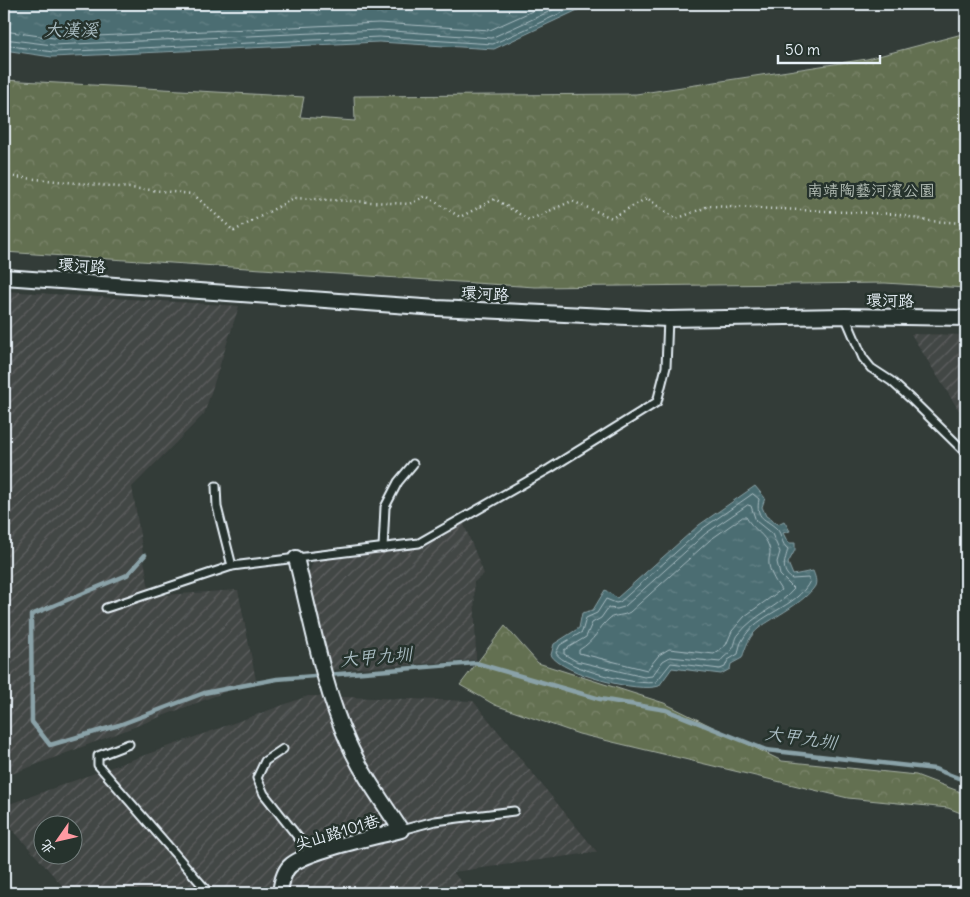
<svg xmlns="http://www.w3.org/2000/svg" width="970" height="897" viewBox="0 0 970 897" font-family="Delius,'LXGW WenKai TC',sans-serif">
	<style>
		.industrial { fill: url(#industrial-furrows); fill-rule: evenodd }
		.forest { fill: url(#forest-crowns); stroke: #a6b0a4 }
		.water { fill: url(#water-ripples); stroke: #8aa2a8 }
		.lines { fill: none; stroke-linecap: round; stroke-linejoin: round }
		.shore { stroke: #a9bcc2; stroke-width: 1 }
		.stream { stroke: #8aa2a8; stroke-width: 4.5 }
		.lane-casing { stroke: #e8f1f8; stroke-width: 11 }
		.street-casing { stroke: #e8f1f8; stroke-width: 18 }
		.path { stroke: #e8f1f8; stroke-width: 2.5; stroke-dasharray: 1 4; stroke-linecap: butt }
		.lane { stroke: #26332d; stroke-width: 7 }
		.street { stroke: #26332d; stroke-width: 14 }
		.labels { text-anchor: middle; stroke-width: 5; stroke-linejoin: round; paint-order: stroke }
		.park-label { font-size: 16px; fill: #b3bdb5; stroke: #26332d }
		.street-label { font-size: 16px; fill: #e8f1f8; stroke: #26332d }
		.water-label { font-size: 18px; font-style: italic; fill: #a9bcc2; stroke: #26332d }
	</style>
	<defs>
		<pattern id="industrial-furrows" width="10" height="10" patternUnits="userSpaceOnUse" patternTransform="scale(1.25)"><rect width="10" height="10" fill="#434645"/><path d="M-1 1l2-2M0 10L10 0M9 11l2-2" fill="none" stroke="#5e6161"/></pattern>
		<pattern id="forest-crowns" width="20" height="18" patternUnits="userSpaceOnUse" patternTransform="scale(1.25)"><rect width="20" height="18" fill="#647051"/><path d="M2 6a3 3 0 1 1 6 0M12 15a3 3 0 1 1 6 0" fill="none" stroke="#7a856b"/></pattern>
		<pattern id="water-ripples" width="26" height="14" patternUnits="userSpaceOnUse" patternTransform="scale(1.25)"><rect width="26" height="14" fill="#4b6d72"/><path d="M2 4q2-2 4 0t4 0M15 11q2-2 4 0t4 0" fill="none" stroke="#658287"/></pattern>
	</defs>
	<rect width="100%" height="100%" fill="#333c38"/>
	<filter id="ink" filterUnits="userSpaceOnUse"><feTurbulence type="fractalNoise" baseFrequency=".02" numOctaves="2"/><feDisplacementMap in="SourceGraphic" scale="10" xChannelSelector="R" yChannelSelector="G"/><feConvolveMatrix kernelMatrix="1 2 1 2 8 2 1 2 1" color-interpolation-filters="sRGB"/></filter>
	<g filter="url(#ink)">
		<g class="industrial">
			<polygon points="4,291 239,306 204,414 132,487 150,596 238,590 256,680 4,777"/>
			<polygon points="911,334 966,335 966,418 958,409"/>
			<polygon points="463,522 484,574 474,582 476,660 330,670 307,576 314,561 405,545"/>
			<path d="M308,696L473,701L597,852L453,872L470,893H69L4,820V806ZM42,824H72V854H42Z"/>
		</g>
		<g class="forest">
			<polygon points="966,33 966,288 885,283 535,287 4,252 4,80 304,97 300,117 355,121 354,96 636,94 867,59"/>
			<polygon points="505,626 538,663 664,703 782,761 916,775 966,794 966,815 948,808 848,798 579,734 495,705 460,685"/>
		</g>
		<g class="water">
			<polygon points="4,4 614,4 582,8 494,49 379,42 52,57 4,50"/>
			<path d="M755,486L765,498L762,507L766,516L778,524L784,521L790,531L783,533L788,543H795V550L788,563L793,575L813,571C815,576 817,581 815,586C805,602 774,617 759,628C749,636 746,646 742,658L731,664L730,669L721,674L672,668L659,686C639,693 562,674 551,655L554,644L579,628L582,613L593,610L605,590L617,598L699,525Z"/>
		</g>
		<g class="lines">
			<g class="shore">
				<polyline points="4,31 54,38 379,23 490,30 548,4"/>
				<polyline points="4,39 53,45 379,30 491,38 566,4"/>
				<polyline points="4,45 53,52 379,37 493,44 581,4"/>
				<path d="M753,494L759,499C755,520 766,518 777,529C782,534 781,544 788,549C785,561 780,570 792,579L808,578L810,581C797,608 757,613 743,639C740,643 739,649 738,654L728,660L725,667L720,669L671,663L656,682C641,687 563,668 556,653L560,645L582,632L586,618L597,613L606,599L616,603L620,602L702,529Z"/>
				<path d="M748,505L751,506L756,521L772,534L780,552L777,562L780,575L794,589C779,607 754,614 739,634C735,638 736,643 733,648C730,654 723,656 720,662L670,657L663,661L652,676L644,677L576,661L564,654V650L586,637L592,623L601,618L608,608L617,609L624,607L705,534Z"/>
				<path d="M743,517H746C752,528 762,533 767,542C773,555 768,553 769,565C771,575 776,582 781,590L745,616L732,631L726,645L714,654L669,649L659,655L647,670L579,653V650C596,640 597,629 610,618C614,615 624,616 630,612L710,540Z"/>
			</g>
			<polyline class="stream" points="145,555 127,575 31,615 32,722 50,745 119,725 204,693 277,679 476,663 600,699 666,710 766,750 935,769 966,781"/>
			<g class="lane-casing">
				<g id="lane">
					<polyline points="845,316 863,358 871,368 891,381 912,400 966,453"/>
					<polyline points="216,486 217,507 232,566"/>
					<polyline points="383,548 385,507 398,482 413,464"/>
					<polyline points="106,608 232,566 419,543 549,469 657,402 666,367 668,319"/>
					<polyline points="129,744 98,756 98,765 209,893"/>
					<polyline points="283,749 265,761 257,778 264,794 312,855"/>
					<polyline points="401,830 435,821 514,811"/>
				</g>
			</g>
			<g class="street-casing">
				<g id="street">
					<polyline points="4,277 437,308 668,319 845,316 966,318"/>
					<path d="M280,893C281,885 283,871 291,865C309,850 376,837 401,830C382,801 362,774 348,742C323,687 311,618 296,558"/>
				</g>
			</g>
			<polyline class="path" points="4,176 193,194 234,231 294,198 409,204 426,196 460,217 495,199 529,220 572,201 612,218 647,198 676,219 709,206 895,214 928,221 966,223"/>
			<use href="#lane" class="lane"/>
			<use href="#street" class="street"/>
		</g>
	</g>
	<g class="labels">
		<g class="park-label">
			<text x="871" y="196">南靖陶藝河濱公園</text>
		</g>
		<g class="street-label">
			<text transform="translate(82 265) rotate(4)" y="6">環河路</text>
			<text transform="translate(485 293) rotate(3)" y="6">環河路</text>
			<text transform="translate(890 300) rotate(1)" y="6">環河路</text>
			<text transform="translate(337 832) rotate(-17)" y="6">尖山路101巷</text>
		</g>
		<g class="water-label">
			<text x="71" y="36">大漢溪</text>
			<text transform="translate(376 657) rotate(-5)" y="6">大甲九圳</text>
			<text transform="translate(801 738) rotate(8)" y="6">大甲九圳</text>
		</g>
	</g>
	<rect width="970" height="897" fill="none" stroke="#26332d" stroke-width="20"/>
	<rect x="10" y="10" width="950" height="877" fill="none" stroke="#e8f1f8" stroke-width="2" filter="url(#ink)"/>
	<g transform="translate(58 840) rotate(236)"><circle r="24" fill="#26332d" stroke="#747f7e"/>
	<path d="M0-4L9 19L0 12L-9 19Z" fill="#ff9aa2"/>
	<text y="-8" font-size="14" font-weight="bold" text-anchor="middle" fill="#e8f1f8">北</text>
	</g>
	<path d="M778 55v8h102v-8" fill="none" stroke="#e8f1f8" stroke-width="2.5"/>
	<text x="785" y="55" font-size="15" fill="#e8f1f8" stroke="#26332d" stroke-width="4" paint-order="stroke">50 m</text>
</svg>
